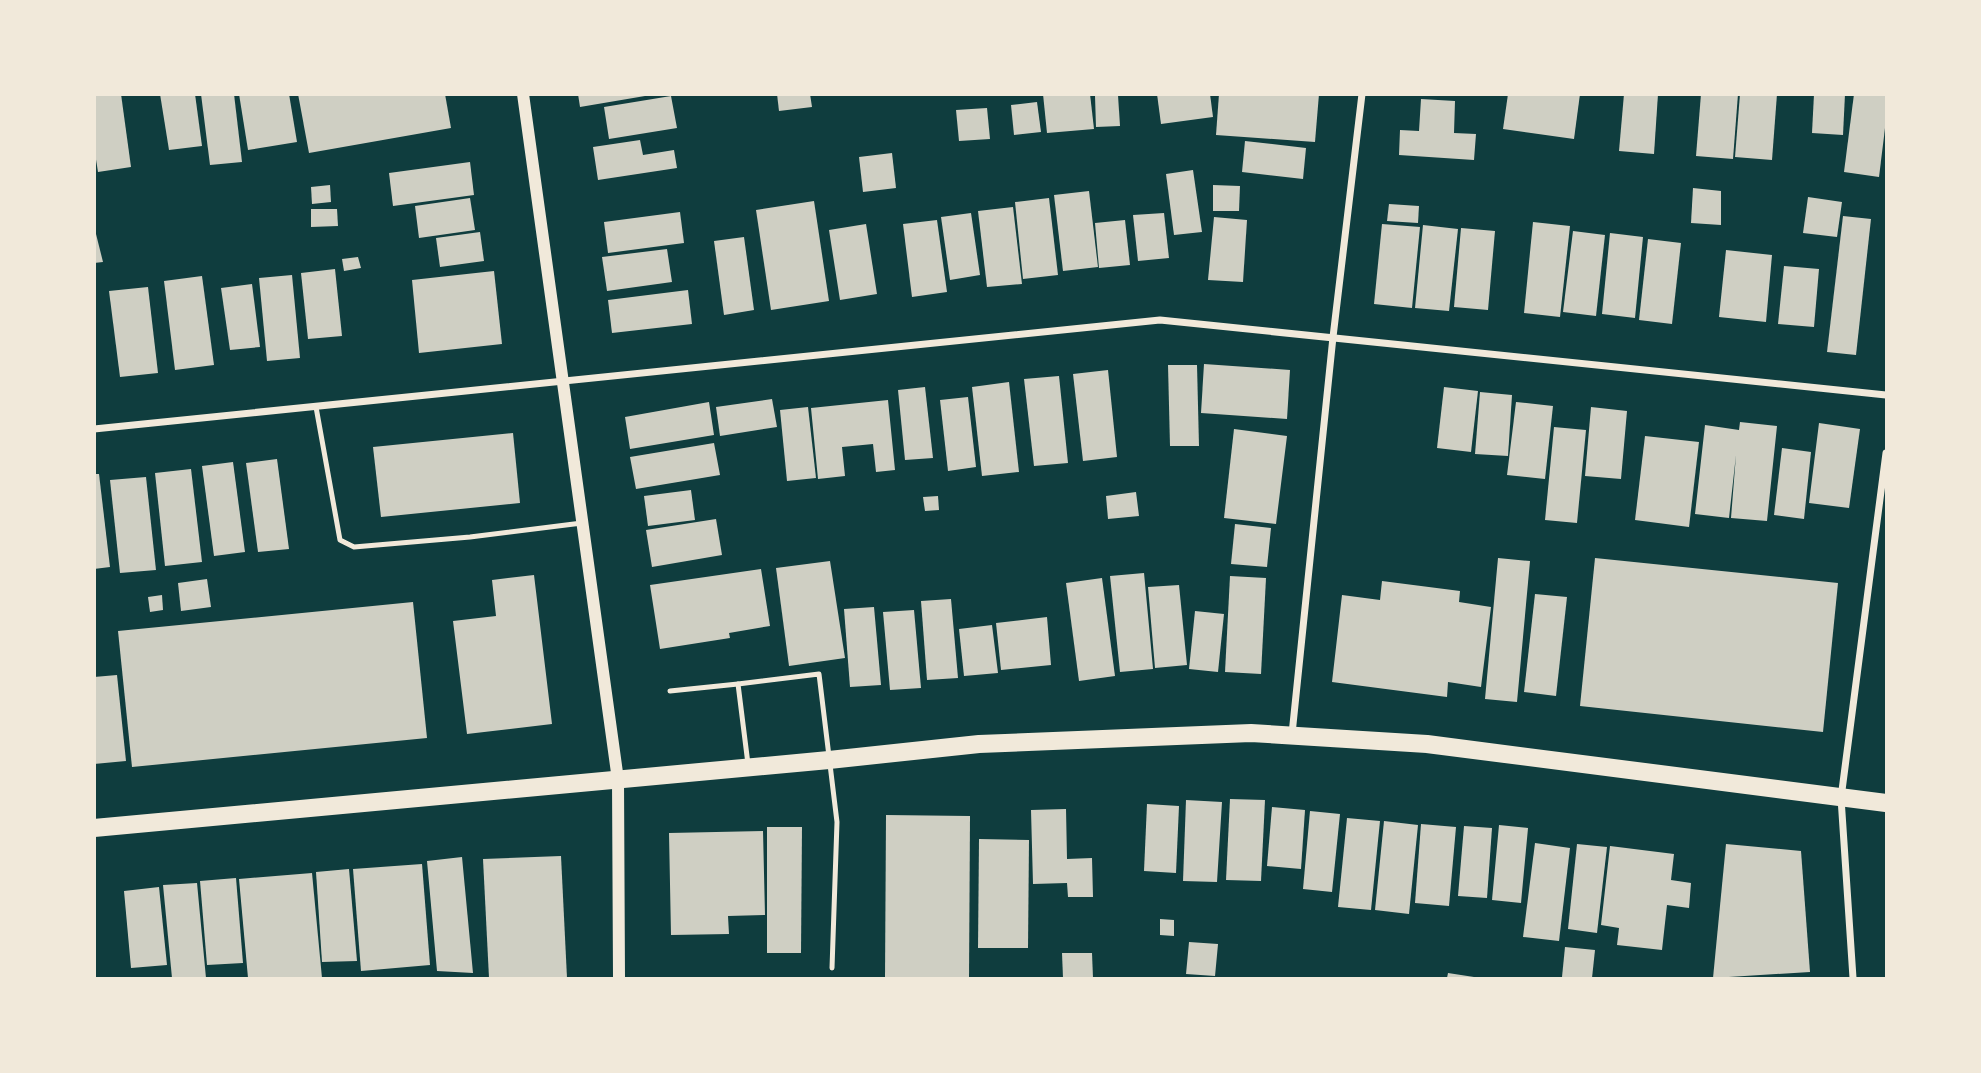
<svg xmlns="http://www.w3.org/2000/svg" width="1981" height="1073" viewBox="0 0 1981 1073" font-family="Manrope,sans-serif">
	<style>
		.building { fill: #cfcfc3 }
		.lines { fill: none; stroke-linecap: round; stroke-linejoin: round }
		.service { stroke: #f1e9da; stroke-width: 5 }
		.minor { stroke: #f1e9da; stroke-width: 7 }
		.tertiary { stroke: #f1e9da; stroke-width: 12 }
		.primary { stroke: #f1e9da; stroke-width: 18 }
	</style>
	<rect width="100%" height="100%" fill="#0f3d3e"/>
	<g class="building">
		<polygon points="94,94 121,94 131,167 98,172 94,147"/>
		<polygon points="160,94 195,94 202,146 169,150"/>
		<polygon points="201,94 234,94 242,162 210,165"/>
		<polygon points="239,94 289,94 297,142 248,150"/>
		<polygon points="298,94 445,94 451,128 309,153"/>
		<polygon points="578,94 645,94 645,96 580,107"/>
		<polygon points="777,94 810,94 812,107 779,111"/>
		<polygon points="1043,94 1090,94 1094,129 1047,133"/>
		<polygon points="1157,94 1210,94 1213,117 1161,124"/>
		<polygon points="1219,94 1319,94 1315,142 1216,135"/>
		<polygon points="1508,94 1580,94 1574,139 1503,129"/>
		<polygon points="1624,94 1658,94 1654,154 1619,151"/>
		<polygon points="1701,94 1738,94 1733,159 1696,156"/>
		<polygon points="1740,94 1777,94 1772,160 1735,157"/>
		<polygon points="1814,94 1845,94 1843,135 1812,133"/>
		<polygon points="1854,94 1886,94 1886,120 1879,177 1844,172"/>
		<polygon points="1118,95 1120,126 1096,127 1095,96"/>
		<polygon points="671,96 677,128 609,139 604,107"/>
		<polygon points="1421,99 1455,101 1454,133 1476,134 1474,160 1399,155 1400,130 1419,131"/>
		<polygon points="1037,102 1041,132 1014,135 1011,105"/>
		<polygon points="987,108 990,139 959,141 956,110"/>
		<polygon points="640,140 643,155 674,150 677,168 598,180 593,147"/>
		<polygon points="1245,141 1306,148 1303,179 1242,172"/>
		<polygon points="892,153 896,188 863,192 859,157"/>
		<polygon points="470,162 474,195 393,206 389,173"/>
		<polygon points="1193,170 1202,232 1174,235 1166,174"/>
		<polygon points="330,185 331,202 312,204 311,187"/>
		<polygon points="1213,185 1240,186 1239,211 1213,211"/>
		<polygon points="1693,188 1721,191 1721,225 1691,223"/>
		<polygon points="1089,191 1098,267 1063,271 1054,195"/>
		<polygon points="1808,197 1842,202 1837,237 1803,233"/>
		<polygon points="470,198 475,230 419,238 415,206"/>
		<polygon points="1049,198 1058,275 1023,279 1015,202"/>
		<polygon points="814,201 829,301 771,310 756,210"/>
		<polygon points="1389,204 1419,206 1418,223 1387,221"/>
		<polygon points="1013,207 1022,284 987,287 978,211"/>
		<polygon points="311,209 337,209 338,226 311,227"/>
		<polygon points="680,212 684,243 608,253 604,222"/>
		<polygon points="971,213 980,275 950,280 941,217"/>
		<polygon points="1164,213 1169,258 1138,261 1133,215"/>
		<polygon points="1843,216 1871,219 1856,355 1827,352"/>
		<polygon points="1214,217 1247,220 1243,282 1208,280"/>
		<polygon points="937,220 947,292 912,297 903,224"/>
		<polygon points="1125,220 1130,265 1099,268 1095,223"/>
		<polygon points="1533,222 1570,226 1560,317 1524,313"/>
		<polygon points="866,224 877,294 840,300 829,230"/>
		<polygon points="1382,224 1420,227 1412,308 1374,304"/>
		<polygon points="1423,225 1458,229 1449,311 1415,308"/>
		<polygon points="94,226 103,262 94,263"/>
		<polygon points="1461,228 1495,231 1488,310 1454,307"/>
		<polygon points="1573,231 1605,235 1596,316 1563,312"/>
		<polygon points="480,232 484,261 440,267 436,238"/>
		<polygon points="1610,233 1643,237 1635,318 1602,314"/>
		<polygon points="744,237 754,310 724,315 714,241"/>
		<polygon points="1648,239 1681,243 1672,324 1639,320"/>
		<polygon points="667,249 672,282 607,291 602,257"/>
		<polygon points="1726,250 1772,255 1766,322 1719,317"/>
		<polygon points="358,257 361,268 344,271 342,259"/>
		<polygon points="1784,266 1819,269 1814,327 1778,324"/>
		<polygon points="335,269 342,336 308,339 301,273"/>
		<polygon points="494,271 502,344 419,353 412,280"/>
		<polygon points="292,275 300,358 267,361 259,278"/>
		<polygon points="202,276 214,365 175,370 164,281"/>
		<polygon points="252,284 260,347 230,350 221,288"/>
		<polygon points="148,287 158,373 120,377 109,291"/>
		<polygon points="688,290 692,324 612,333 608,300"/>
		<polygon points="1204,364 1290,370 1287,419 1201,413"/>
		<polygon points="1168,365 1197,365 1199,446 1170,446"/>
		<polygon points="1108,370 1117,457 1083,461 1073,374"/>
		<polygon points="1059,376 1068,463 1034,466 1024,379"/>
		<polygon points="1009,382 1019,472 982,476 972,387"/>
		<polygon points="925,387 933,458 905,460 898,390"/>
		<polygon points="1444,387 1478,391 1471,452 1437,448"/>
		<polygon points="1480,392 1512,395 1508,456 1475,454"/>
		<polygon points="968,397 976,467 948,471 940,400"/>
		<polygon points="772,399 777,427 720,436 716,407"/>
		<polygon points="888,400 895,470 876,472 873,444 842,447 845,476 818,479 811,408"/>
		<polygon points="709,402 714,435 630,449 625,417"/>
		<polygon points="1516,402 1553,406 1545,479 1507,475"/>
		<polygon points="808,407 816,478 787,481 780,410"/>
		<polygon points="1591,407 1627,411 1621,479 1585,476"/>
		<polygon points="1740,422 1777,426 1767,521 1731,518 1736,455 1729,518 1695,514 1705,425 1739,430"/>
		<polygon points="1819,423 1860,429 1849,508 1809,503"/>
		<polygon points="1554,427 1586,430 1577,523 1545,520"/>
		<polygon points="1234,429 1287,436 1276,524 1224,518"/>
		<polygon points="513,433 520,503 381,517 373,447"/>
		<polygon points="1645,436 1699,442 1689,527 1635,520"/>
		<polygon points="714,443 720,475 636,489 630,457"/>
		<polygon points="1782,448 1811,452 1804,519 1774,515"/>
		<polygon points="277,459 289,549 258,552 246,463"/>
		<polygon points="233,462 245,552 214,556 202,466"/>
		<polygon points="191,469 202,562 165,566 155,473"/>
		<polygon points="94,474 99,474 110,567 94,569"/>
		<polygon points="146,477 156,570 120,573 110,480"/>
		<polygon points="691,490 695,520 648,526 644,496"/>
		<polygon points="1136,492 1139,516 1108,519 1106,496"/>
		<polygon points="938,496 939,510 925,511 923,497"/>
		<polygon points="716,519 722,555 652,567 646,530"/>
		<polygon points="1235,524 1271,528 1267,567 1231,564"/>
		<polygon points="1498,558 1530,561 1517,702 1485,699"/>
		<polygon points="1595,558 1838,583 1823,732 1580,706"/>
		<polygon points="830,561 845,658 789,666 776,568"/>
		<polygon points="761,569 770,626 729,633 730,638 660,649 650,585"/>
		<polygon points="1144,573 1153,669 1120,672 1110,576"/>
		<polygon points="534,575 552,724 467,734 453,621 496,616 492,580"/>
		<polygon points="1230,576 1266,578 1261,674 1225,672"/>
		<polygon points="1102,578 1115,676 1079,681 1066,583"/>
		<polygon points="207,579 211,607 181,611 178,583"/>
		<polygon points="1382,581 1460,591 1459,602 1491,607 1481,687 1448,682 1447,697 1332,682 1342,595 1380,600"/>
		<polygon points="1179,585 1187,665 1155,668 1148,587"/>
		<polygon points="1535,594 1567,597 1556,696 1524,692"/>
		<polygon points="162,595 163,610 150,612 148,597"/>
		<polygon points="951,599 958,678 927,680 921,601"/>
		<polygon points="413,602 427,738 132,767 118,631"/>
		<polygon points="874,607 881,685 850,687 844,609"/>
		<polygon points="914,610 921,688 890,690 883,612"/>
		<polygon points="1195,611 1224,614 1218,672 1189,669"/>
		<polygon points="1047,617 1051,665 1001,670 996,623"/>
		<polygon points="992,625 998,673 964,676 959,629"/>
		<polygon points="117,675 126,761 94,764 94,677"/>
		<polygon points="1230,799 1265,800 1261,881 1226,880"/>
		<polygon points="1186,800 1222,802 1217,882 1183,881"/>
		<polygon points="1147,804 1179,806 1176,873 1144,871"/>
		<polygon points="1272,807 1305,810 1301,869 1267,866"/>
		<polygon points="1066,809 1067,859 1092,858 1093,897 1068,897 1067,883 1033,884 1031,810"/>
		<polygon points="1310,811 1340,814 1332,892 1303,889"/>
		<polygon points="886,815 970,816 969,978 885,978"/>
		<polygon points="1347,818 1380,821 1371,910 1338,907"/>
		<polygon points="1384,821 1418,825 1409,914 1375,910"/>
		<polygon points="1421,824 1456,827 1449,906 1415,903"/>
		<polygon points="1499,825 1528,828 1521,903 1492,900"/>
		<polygon points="1464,826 1492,828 1487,898 1458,896"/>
		<polygon points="767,827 802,827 801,953 767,953"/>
		<polygon points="763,831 765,915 728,916 729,934 671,935 669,833"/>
		<polygon points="979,839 1029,840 1028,948 978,948"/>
		<polygon points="1535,843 1570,848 1559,941 1523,937"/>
		<polygon points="1577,844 1607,847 1597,933 1568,929"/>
		<polygon points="1726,844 1801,851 1810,972 1713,978"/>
		<polygon points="1610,846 1674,854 1671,880 1691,883 1689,908 1667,905 1662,950 1617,945 1619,928 1601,925"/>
		<polygon points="561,856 567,978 489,978 483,859"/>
		<polygon points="462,857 473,973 437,971 427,861"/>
		<polygon points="422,864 430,965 361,971 353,869"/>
		<polygon points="349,869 357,961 322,962 316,872"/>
		<polygon points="312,873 322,978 248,978 239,879"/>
		<polygon points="236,878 243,963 207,965 200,881"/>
		<polygon points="197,883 206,978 172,978 163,885"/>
		<polygon points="159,887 167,965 131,968 124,891"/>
		<polygon points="1160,919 1174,920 1174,936 1160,935"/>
		<polygon points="1189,942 1218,944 1215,976 1186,974"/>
		<polygon points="1565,947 1595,950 1592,978 1562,977"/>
		<polygon points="1062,953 1092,953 1093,978 1063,978"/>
		<polygon points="1448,973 1474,977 1474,978 1447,978"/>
	</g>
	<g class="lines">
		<g class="service">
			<polyline points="316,407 340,540 354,547 470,537 582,523"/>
			<polyline points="738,684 819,674 837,822 832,968"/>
			<polyline points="670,691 738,684 748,764"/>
		</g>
		<g class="minor">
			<polyline points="94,429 1160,320 1886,395"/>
			<polyline points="1292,734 1333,337 1362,94"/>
			<polyline points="1853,978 1841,798 1886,453"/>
		</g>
		<polyline class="tertiary" points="523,94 618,780 619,978"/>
		<polyline class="primary" points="94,828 829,760 979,744 1251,733 1427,744 1886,803"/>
	</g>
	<rect width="1981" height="1073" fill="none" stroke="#f1e9da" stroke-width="192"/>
</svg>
